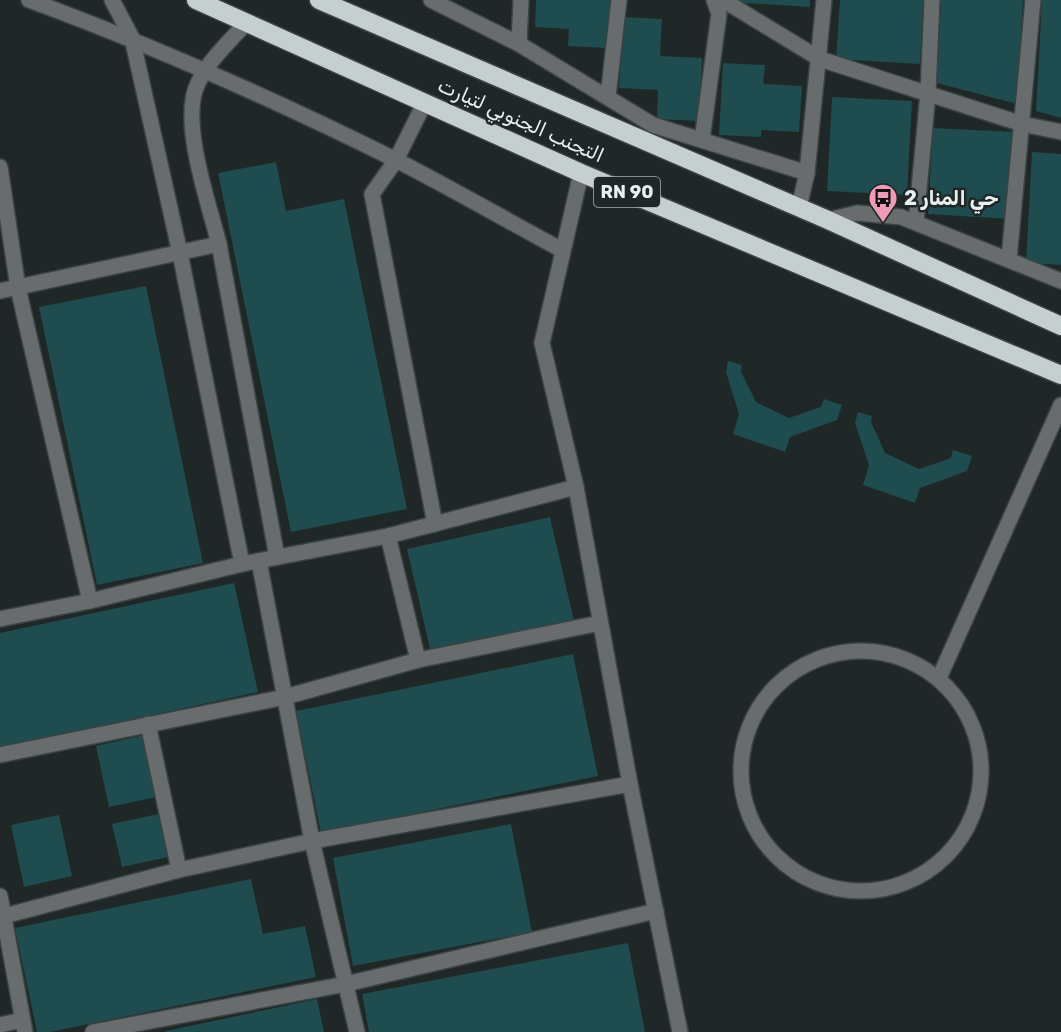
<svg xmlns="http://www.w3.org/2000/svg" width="1061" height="1032" viewBox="0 0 1061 1032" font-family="Rubik,Cairo,sans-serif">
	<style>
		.building { fill: #1f4c4f }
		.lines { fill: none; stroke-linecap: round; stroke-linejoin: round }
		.minor-casing { stroke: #3b4343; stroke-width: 18 }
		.highway-casing { stroke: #3b4343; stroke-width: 21 }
		.minor { stroke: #686c6c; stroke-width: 15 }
		.highway { stroke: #c5cfd0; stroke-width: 18 }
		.labels { text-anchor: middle; stroke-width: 5; stroke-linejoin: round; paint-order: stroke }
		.shield { fill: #1f2727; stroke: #acb2b3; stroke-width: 1.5 }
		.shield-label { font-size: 18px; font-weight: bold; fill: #e9eeef }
		.street-label { font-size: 20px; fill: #e9eeef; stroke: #1f2727 }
		.poi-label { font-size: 20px; font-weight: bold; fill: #e9eeef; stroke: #1f2727; text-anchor: start }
	</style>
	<rect width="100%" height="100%" fill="#1f2727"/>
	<g class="building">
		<polygon points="536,0 610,0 607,48 568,46 569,29 535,27"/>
		<polygon points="730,0 810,0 810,7 730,2"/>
		<polygon points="840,0 923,0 920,64 836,59"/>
		<polygon points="941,0 1023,0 1017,104 937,83"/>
		<polygon points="1042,0 1061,0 1061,118 1036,111"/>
		<polygon points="623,17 662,19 660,56 702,58 699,121 657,119 658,90 619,88"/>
		<polygon points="723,63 765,65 763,84 802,86 799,132 761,130 761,137 719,135"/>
		<polygon points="832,97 912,101 907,195 827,191"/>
		<polygon points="933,128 1014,132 1009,219 928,214"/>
		<polygon points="1032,152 1061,154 1061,265 1026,263"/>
		<polygon points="276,162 286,211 344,199 407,509 291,532 218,173"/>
		<polygon points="146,286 203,563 97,585 39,307"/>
		<polygon points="728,361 742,365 741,372 756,402 789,418 821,407 824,399 842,405 837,420 790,437 785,452 733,434 739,414 726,372"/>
		<polygon points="858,412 872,416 871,422 885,453 919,469 951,458 953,450 972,456 967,471 920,488 915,503 863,485 869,465 855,423"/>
		<polygon points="550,517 574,621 431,653 407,549"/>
		<polygon points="234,583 258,692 0,748 0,633"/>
		<polygon points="573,654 598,776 321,833 296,711"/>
		<polygon points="144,735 157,797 109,807 96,746"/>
		<polygon points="158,814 168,857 122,867 112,824"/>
		<polygon points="59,815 72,876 24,887 11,825"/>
		<polygon points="511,824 532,932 353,966 333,858"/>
		<polygon points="251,879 263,934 305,926 316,977 50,1032 37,1032 15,928"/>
		<polygon points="628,943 645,1032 369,1032 362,994"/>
		<polygon points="317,999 324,1032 166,1032 166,1031"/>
	</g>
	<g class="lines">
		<g class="minor-casing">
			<g id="minor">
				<path d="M29,0C154,46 275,100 394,159C451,188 506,220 562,250"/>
				<polyline points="112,0 132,38 180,253 242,564"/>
				<polyline points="431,0 519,44 653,125 807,173"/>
				<polyline points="723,0 820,59 1022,124 1061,132"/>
				<polyline points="519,44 521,0"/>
				<polyline points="608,97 619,0"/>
				<polyline points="425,102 396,160 372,194 435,524"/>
				<polyline points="702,140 719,14 714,0"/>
				<polyline points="0,167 18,288 90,601"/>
				<polyline points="581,173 542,343 576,487 630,784 680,1032"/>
				<polyline points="799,207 807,173 824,0"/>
				<polyline points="828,220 857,213 901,217 1061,281"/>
				<polyline points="916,222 928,93 932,0"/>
				<path d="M219,244C209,204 179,120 198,83C209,60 230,41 247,22"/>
				<polyline points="1009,259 1033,0"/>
				<polyline points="0,291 219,244 277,557"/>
				<polyline points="388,536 418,660"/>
				<polyline points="259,561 312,841 357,1032"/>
				<polyline points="0,619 90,601 242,564 388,536 576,487"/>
				<circle cx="861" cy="771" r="120"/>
				<polyline points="939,678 1061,405"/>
				<polyline points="148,724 179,870"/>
				<polyline points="0,755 285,697 418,660 600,623"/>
				<polyline points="0,896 25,1032"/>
				<polyline points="4,916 179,870 312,841 630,784"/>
				<polyline points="0,1025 22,1020"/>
				<polyline points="93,1032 346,984 656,911"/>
			</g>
		</g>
		<g class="highway-casing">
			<g id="highway">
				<polyline points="196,0 581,173 1061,375"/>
				<polyline points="319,0 828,220 1061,326"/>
			</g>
		</g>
		<use href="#minor" class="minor"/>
		<use href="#highway" class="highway"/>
	</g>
	<defs>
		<g id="bus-pin" transform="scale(1.5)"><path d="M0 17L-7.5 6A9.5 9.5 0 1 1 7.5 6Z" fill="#ef9ab7" stroke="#1f2727"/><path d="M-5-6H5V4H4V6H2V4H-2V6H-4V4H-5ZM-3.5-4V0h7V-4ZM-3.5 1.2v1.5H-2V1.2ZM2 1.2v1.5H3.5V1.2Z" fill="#111"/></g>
	</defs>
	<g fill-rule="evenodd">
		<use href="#bus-pin" x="883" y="198"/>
	</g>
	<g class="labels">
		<rect class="shield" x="594" y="177" width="66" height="30" rx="4.5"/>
		<g class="shield-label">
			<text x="627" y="198">RN 90</text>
		</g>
		<g class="street-label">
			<text transform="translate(521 120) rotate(24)" y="7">التجنب الجنوبي لتيارت</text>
		</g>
		<g class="poi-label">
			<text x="904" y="205">حي المنار 2</text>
		</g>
	</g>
</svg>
